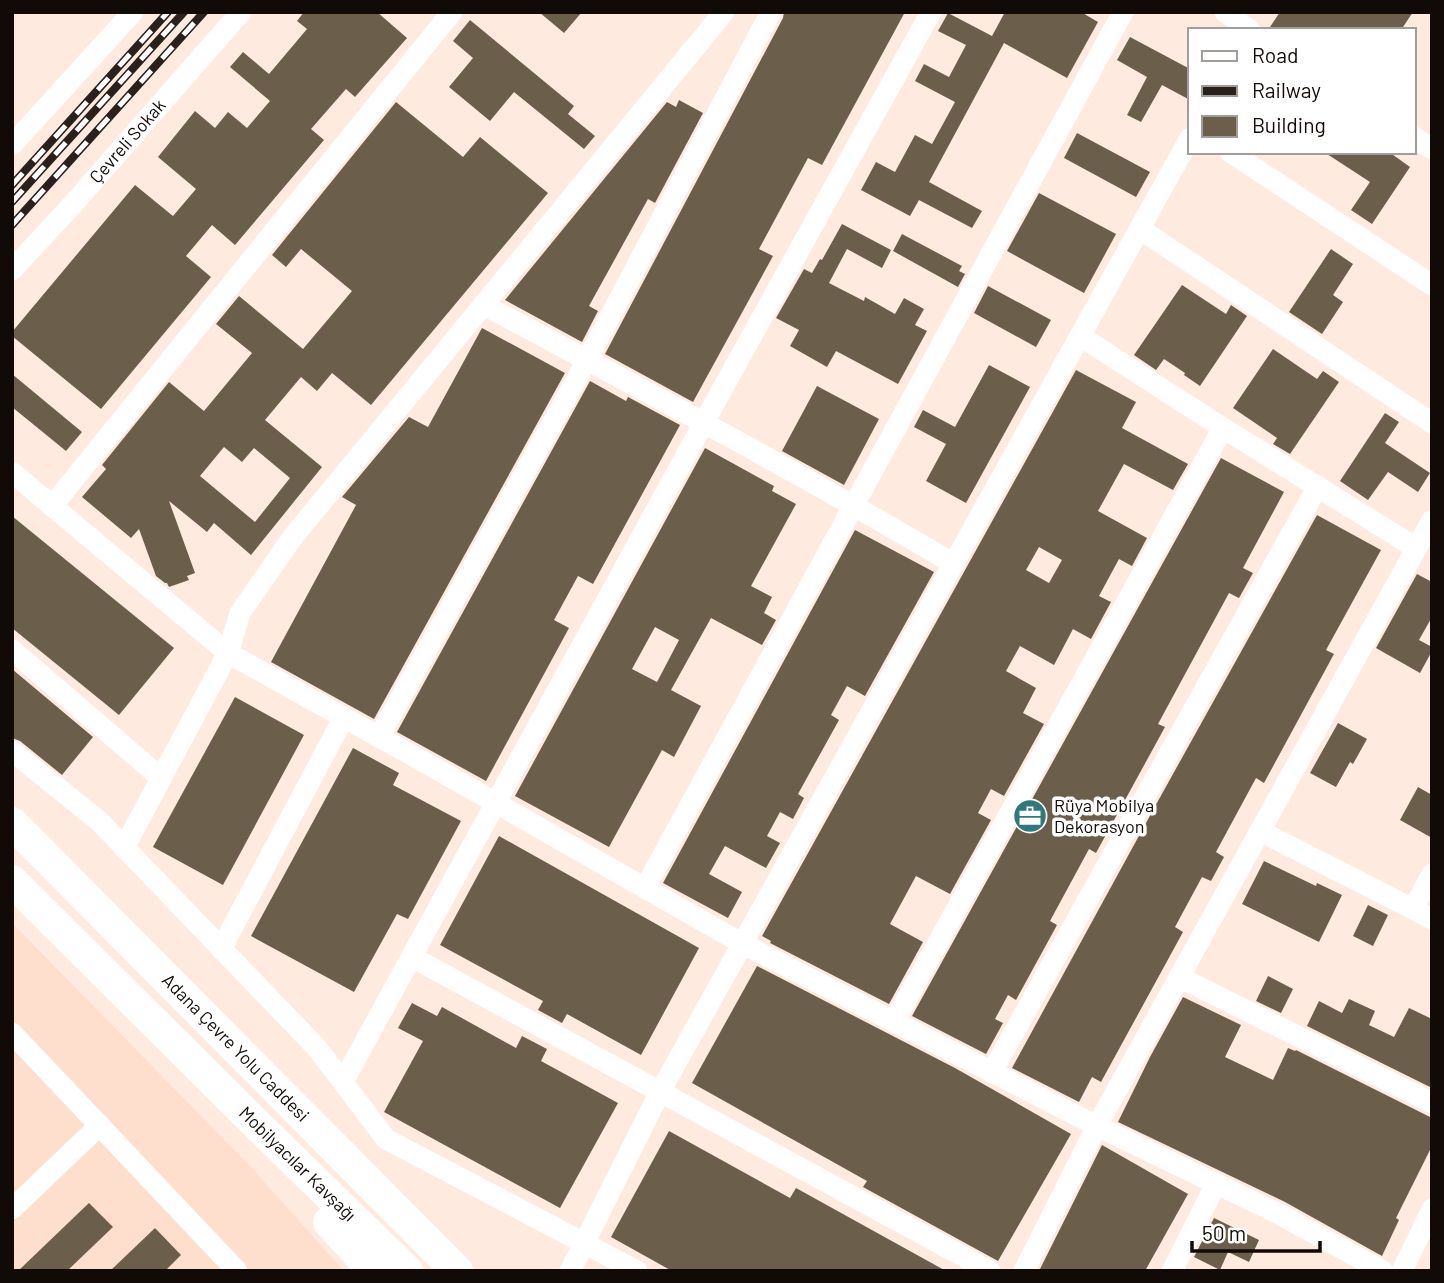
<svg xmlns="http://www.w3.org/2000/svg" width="1444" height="1283" viewBox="0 0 1444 1283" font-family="Barlow,sans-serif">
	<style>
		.built { fill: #fedecc }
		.building { fill: #6b5f4b; fill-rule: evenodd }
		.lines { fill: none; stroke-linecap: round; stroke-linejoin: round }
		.minor { stroke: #fff; stroke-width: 21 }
		.highway { stroke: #fff; stroke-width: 32 }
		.rail-casing { stroke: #2a211c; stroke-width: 8 }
		.rail { stroke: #fff; stroke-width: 5; stroke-dasharray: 16; stroke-linecap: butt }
		.labels { text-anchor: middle; stroke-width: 7; stroke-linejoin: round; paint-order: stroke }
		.street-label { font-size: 18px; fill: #120a06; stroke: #fff }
		.poi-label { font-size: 18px; fill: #120a06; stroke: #fff; text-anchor: start }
	</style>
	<rect width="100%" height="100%" fill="#ffeadf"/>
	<polygon class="built" points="12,923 248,1164 344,1271 12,1271"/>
	<g class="building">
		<polygon points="304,12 377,12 407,38 355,97 346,89 311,129 324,140 235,245 212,225 186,256 211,277 101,409 12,336 12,332 135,185 173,216 196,189 158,157 195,111 215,128 228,112 247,128 270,101 230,67 243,52 269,74 307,29 297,21"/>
		<polygon points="539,12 582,12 564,33"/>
		<polygon points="784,12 905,12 822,165 808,158 759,249 773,256 693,402 605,354 783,18"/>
		<polygon points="1005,12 1081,12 1098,22 1067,78 1004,43 929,182 982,211 972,228 919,200 910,216 861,190 876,162 895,172 915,135 932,144 955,102 915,81 924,64 949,77 966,45 938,31 948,13 992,36"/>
		<polygon points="1280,12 1413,12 1401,30 1268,30"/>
		<polygon points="470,20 574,106 568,114 595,136 584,149 514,92 490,121 449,87 473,58 453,41"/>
		<polygon points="1130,37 1190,69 1190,100 1162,85 1141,122 1127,115 1147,77 1117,60"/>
		<polygon points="679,100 703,113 655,203 648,199 589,306 598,311 582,342 505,300 667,102 676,107"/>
		<path d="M396,102L463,157L480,137L548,193L371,405L332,373L317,391L301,377L265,420L322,467L251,555L214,523L207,532L169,501L195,573L187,576L189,580L169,587L167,583H165L156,576L139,529L131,538L82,497L106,469L102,465L169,382L204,411L252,353L216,324L239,296L303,349L352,291L301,249L286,267L272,255ZM224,447L242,462L254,448L290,478L255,522L200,476Z"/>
		<polygon points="1077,133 1150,172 1136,197 1064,158"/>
		<polygon points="1324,152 1389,152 1410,167 1372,224 1351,210 1370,182"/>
		<polygon points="1039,193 1116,234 1084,293 1007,251"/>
		<polygon points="842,224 891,250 882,268 847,249 829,283 864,301 865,297 895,314 904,298 924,309 915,325 927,331 898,384 836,351 827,367 790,346 799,330 776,318 804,269 812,273 820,259 822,260"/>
		<polygon points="902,234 962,266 959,271 965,274 958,287 893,251"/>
		<polygon points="1331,249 1353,264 1333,295 1343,302 1322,334 1289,312"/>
		<polygon points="1182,285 1226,314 1231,305 1247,316 1200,386 1184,375 1185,373 1164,359 1156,370 1134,355"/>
		<polygon points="988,286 1051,320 1036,347 974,313"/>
		<polygon points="482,328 565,373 374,719 271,662 356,505 342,497 409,417 428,427"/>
		<polygon points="1273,349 1317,379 1323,371 1339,382 1290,454 1273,444 1277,438 1233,408"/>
		<polygon points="989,365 1030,387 966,503 926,481 946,444 914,427 923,410 955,427"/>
		<path d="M1076,370L1136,402L1122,428L1188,464L1173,490L1124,464L1098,511L1147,538L1132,566L1119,559L1099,596L1111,602L1091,639L1073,629L1054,665L1020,646L1006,671L1036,688L1023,713L1044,724L1004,796L991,789L978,813L991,820L950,894L916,876L890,924L923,942L889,1004L770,943L771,941L762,936ZM1039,547L1062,560L1049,583L1026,570Z"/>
		<polygon points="12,374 82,432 66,451 12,407"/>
		<polygon points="590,381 626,401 628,397 680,425 593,584 578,576 554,620 569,628 486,781 397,732"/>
		<polygon points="817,386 879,419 844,485 782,451"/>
		<polygon points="1385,413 1399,422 1385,443 1430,473 1418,492 1388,472 1368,500 1340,481"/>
		<path d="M705,448L774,486L772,491L796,504L751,586L772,597L764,613L776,620L762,645L711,618L671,690L701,706L674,757L662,750L609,847L515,796ZM655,627L679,640L657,682L632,669Z"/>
		<polygon points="1221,458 1284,492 1243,568 1253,573 1239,598 1229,593 1158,724 1165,727 1096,853 1089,849 1050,921 1057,925 1016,1000 1008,995 995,1019 1003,1023 986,1054 912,1016"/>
		<polygon points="1317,515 1381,550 1326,650 1334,654 1264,783 1256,778 1216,852 1224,857 1211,881 1202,877 1175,927 1183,932 1101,1082 1092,1077 1079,1102 1012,1068 1158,801"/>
		<polygon points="12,516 174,648 119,715 12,628"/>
		<polygon points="855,530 934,572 865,696 847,686 831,715 839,720 798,794 804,798 793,819 780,812 767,836 780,843 766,868 725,846 709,874 742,892 728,918 663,883"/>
		<polygon points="1417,574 1432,582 1432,617 1419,640 1432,647 1432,651 1420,673 1376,648"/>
		<polygon points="12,669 93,737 62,775 20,741 12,738"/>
		<polygon points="235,697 304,735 223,885 153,847"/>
		<polygon points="1338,723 1367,739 1353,764 1350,762 1336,787 1310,773"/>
		<polygon points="353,748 399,773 393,785 461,821 408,919 397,914 354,992 251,936"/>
		<polygon points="1418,787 1432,795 1432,838 1400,820"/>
		<polygon points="499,836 699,948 641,1055 567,1014 562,1023 538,1010 543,1001 440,945"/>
		<polygon points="1264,861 1316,886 1317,883 1342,895 1319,942 1242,904"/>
		<polygon points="1368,905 1388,915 1373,946 1353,936"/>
		<polygon points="757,966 955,1068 1071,1134 998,1261 863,1187 867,1181 692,1083"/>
		<polygon points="1268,976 1293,989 1281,1013 1256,1001"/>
		<polygon points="1183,997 1241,1025 1225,1057 1273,1080 1288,1048 1295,1051 1296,1050 1432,1118 1432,1146 1396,1218 1399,1220 1382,1256 1285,1202 1118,1122 1150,1057"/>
		<polygon points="1349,999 1375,1011 1369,1025 1394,1037 1409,1008 1432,1019 1432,1088 1307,1026 1319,1001 1342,1013"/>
		<polygon points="412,1003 437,1016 442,1007 516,1048 522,1036 547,1049 541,1061 618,1103 560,1208 384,1112 423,1041 398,1028"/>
		<polygon points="669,1131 790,1198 796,1188 946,1271 672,1271 611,1237"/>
		<polygon points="1102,1145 1188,1194 1145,1271 1043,1271 1040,1269"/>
		<polygon points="89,1203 113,1227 67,1271 18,1271"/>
		<polygon points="1214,1218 1259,1240 1249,1262 1228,1252 1220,1270 1194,1257"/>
		<polygon points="155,1228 181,1255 165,1271 110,1271"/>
	</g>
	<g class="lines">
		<g class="minor">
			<polyline points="452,12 52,506 228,653 433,767 743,944 1097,1126 1279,1214 1383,1271"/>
			<polyline points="1225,12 1250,30"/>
			<polyline points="1414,137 1432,149"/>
			<polyline points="12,145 133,12"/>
			<polyline points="1230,152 1432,285"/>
			<polyline points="1140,229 1432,423"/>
			<path id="s1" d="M12,270L74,203L241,12"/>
			<path d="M484,305C642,389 800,473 954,564"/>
			<polyline points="1080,336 1223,428 1416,548"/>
			<polyline points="12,472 52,506"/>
			<polyline points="12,650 161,778"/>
			<polyline points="379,737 587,360 771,12"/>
			<polyline points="12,751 99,821 317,1048 386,1139 637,1271"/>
			<polyline points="1260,831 1413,909 1432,874"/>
			<polyline points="124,848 228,653 240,613 292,538 724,12"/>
			<polyline points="645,888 1123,12"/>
			<polyline points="1413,909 1432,919"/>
			<polyline points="221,949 344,717"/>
			<polyline points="412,957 990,1271"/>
			<polyline points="1179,977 1432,1103"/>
			<polyline points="894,1022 1223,428"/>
			<polyline points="12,1033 237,1271"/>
			<polyline points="992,1072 1318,486"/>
			<polyline points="343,1082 724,386 931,12"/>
			<polyline points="12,1209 100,1125"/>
			<polyline points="570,1271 660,1092 1190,138"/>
			<polyline points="1024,1271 1097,1126 1432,520"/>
			<polyline points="1172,1271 1216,1184"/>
			<polyline points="1402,1271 1432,1209"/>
		</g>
		<g class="highway">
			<path id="s2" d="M12,823L457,1271"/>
			<path id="s3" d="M12,881L245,1113L407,1271"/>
			<polyline points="329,1222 374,1271"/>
		</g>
		<g class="rail-casing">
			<g id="rail">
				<polyline points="12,185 168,12"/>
				<polyline points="12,202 184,12"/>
				<polyline points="12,225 204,12"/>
			</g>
		</g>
		<use href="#rail" class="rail"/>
	</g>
	<defs>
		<g id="office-disc" transform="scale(1.75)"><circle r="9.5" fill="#2f797b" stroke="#fff"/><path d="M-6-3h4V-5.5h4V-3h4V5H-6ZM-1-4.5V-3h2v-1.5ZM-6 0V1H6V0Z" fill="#fff"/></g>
	</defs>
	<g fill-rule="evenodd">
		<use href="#office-disc" x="1030" y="816"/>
	</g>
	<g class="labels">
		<g class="street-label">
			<text dy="6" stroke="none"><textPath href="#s1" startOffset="173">Çevreli Sokak</textPath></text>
			<text dy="6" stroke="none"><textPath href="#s2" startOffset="317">Adana Çevre Yolu Caddesi</textPath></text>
			<text dy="6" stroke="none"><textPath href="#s3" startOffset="402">Mobilyacılar Kavşağı</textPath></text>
		</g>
		<g class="poi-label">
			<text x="1054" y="812">Rüya Mobilya<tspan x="1054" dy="21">Dekorasyon</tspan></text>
		</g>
	</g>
	<rect width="1444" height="1283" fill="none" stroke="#120a06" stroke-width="28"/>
	<rect x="1188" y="28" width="228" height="126" fill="#ffffff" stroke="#a09d9b" stroke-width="2"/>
	<rect x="1202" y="51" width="35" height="10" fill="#ffffff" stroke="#a09d9b" stroke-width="2"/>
	<text x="1252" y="63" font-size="21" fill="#120a06">Road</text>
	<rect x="1202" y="86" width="35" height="10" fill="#2a211c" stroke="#a09d9b" stroke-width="2"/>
	<text x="1252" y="98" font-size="21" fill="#120a06">Railway</text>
	<rect x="1202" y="116" width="35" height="21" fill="#6b5f4b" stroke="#a09d9b" stroke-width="2"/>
	<text x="1252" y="133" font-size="21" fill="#120a06">Building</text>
	<path d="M1192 1241v10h128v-10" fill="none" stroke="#120a06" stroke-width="3.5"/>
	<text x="1202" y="1241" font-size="21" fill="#120a06" stroke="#ffffff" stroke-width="5" paint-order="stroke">50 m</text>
</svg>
